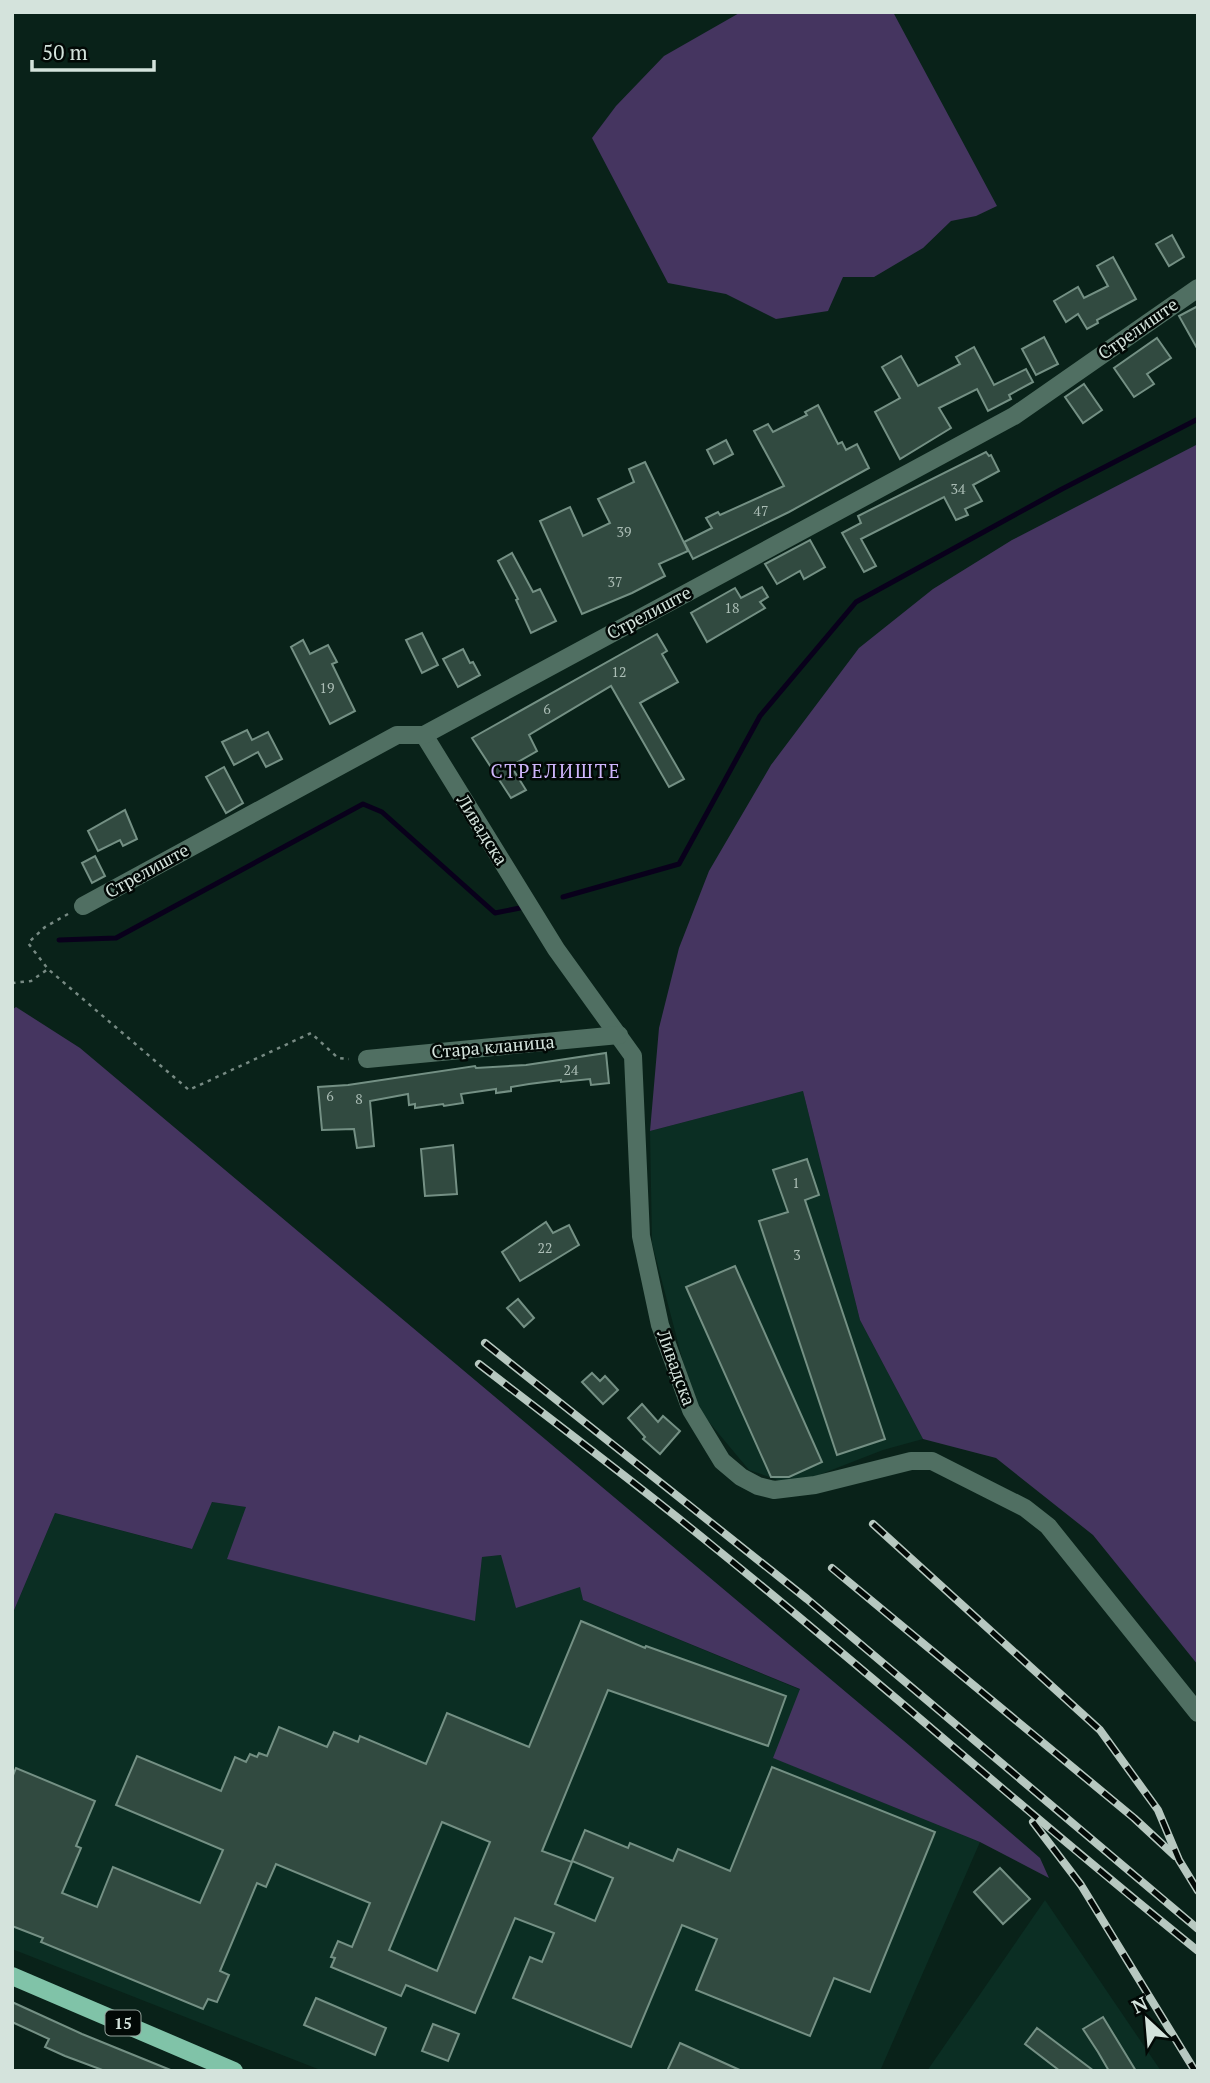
<svg xmlns="http://www.w3.org/2000/svg" width="1210" height="2083" viewBox="0 0 1210 2083" font-family="'PT Serif',serif">
	<style>
		.built { fill: #0b2e23 }
		.green { fill: #453560 }
		.lines { fill: none; stroke-linecap: round; stroke-linejoin: round }
		.stream { stroke: #09001b; stroke-width: 5 }
		.building { fill: #314a40; stroke: #749084; stroke-width: 2; fill-rule: evenodd }
		.path { stroke: #778a83; stroke-width: 2.5; stroke-dasharray: 3.5 5; stroke-linecap: butt }
		.minor { stroke: #506f62; stroke-width: 18 }
		.major { stroke: #80c3a8; stroke-width: 18 }
		.rail-casing { stroke: #b7c8c0; stroke-width: 8 }
		.rail { stroke: #020906; stroke-width: 5; stroke-dasharray: 16; stroke-linecap: butt }
		.labels { text-anchor: middle; stroke-width: 5; stroke-linejoin: round; paint-order: stroke }
		.number-label { font-size: 14px; fill: #abbdb5 }
		.shield { fill: #020906; stroke: #95a29c; stroke-width: 2 }
		.shield-label { font-size: 16px; font-weight: bold; fill: #d4e3dc }
		.street-label { font-size: 18px; fill: #d4e3dc; stroke: #020906 }
		.neighbourhood-label { font-size: 19px; letter-spacing: 2px; fill: #cfb6fc; stroke: #020906 }
	</style>
	<rect width="100%" height="100%" fill="#092219"/>
	<g class="built">
		<polygon points="803,1091 860,1320 923,1439 883,1450 793,1485 749,1470 694,1404 652,1243 650,1131"/>
		<polygon points="212,1502 247,1507 228,1559 475,1620 482,1557 501,1555 581,1586 583,1600 801,1690 774,1758 980,1842 880,2071 323,2071 12,1949 12,1615 55,1513 191,1549"/>
		<polygon points="1045,1900 1161,2071 927,2071"/>
	</g>
	<g class="green">
		<polygon points="741,12 893,12 997,206 976,216 951,221 923,248 874,277 843,277 828,311 776,319 726,294 668,283 592,138 616,106 664,56"/>
		<polygon points="1198,444 1198,1665 1093,1535 996,1458 923,1439 860,1320 803,1091 650,1131 659,1028 679,948 709,871 771,765 859,648 933,589 1012,540"/>
		<polygon points="16,1007 80,1048 910,1746 1040,1858 1049,1878 980,1842 773,1758 800,1689 583,1600 580,1587 516,1608 501,1555 482,1557 475,1621 227,1559 246,1507 212,1502 192,1549 55,1513 12,1615 12,1010"/>
	</g>
	<g class="lines">
		<g class="stream">
			<polyline points="563,897 679,864 760,716 856,602 1062,489 1198,419"/>
			<polyline points="59,940 116,938 363,804 382,812 495,913 520,908"/>
		</g>
	</g>
	<g class="building">
		<polygon points="1172,235 1184,257 1169,266 1156,244"/>
		<polygon points="1113,257 1136,299 1097,320 1098,323 1087,329 1078,314 1066,322 1054,301 1078,287 1084,298 1108,286 1097,266"/>
		<polygon points="1198,306 1198,350 1179,316"/>
		<polygon points="1044,337 1058,364 1036,375 1022,349"/>
		<polygon points="1157,338 1171,358 1147,374 1154,384 1134,397 1114,368"/>
		<polygon points="974,347 994,385 1026,369 1033,382 1009,395 1011,399 988,411 977,389 939,408 951,428 900,459 875,412 900,398 882,367 901,356 918,386 960,364 956,357"/>
		<polygon points="1084,384 1102,410 1083,423 1065,397"/>
		<polygon points="818,405 838,444 842,442 846,450 857,444 869,468 789,512 693,559 684,542 712,528 706,518 718,512 720,515 784,486 754,431 768,424 773,432 807,415 805,412"/>
		<polygon points="726,440 733,454 714,464 707,450"/>
		<polygon points="986,452 989,456 991,455 999,471 973,485 982,501 965,509 968,515 956,520 944,497 861,539 876,566 864,572 842,533 861,523 858,516"/>
		<polygon points="645,462 688,551 659,564 665,576 632,593 582,614 540,521 570,507 583,536 610,523 598,499 634,482 629,469"/>
		<polygon points="810,540 825,567 804,579 800,571 777,584 765,564"/>
		<polygon points="512,553 533,592 540,589 556,621 531,633 516,600 518,599 498,561"/>
		<polygon points="762,587 768,597 760,602 765,608 707,642 691,613 735,588 741,598"/>
		<polygon points="422,633 438,665 422,673 406,640"/>
		<polygon points="657,634 667,651 662,654 678,682 640,703 684,779 669,787 611,686 529,735 537,751 511,766 526,790 511,798 472,738"/>
		<polygon points="303,640 310,654 328,645 337,662 332,664 355,711 330,724 291,647"/>
		<polygon points="463,649 470,663 473,662 480,675 458,687 443,659"/>
		<polygon points="247,730 252,740 268,732 282,759 266,767 258,752 234,765 222,742"/>
		<polygon points="224,767 243,803 226,813 206,777"/>
		<polygon points="125,810 137,839 123,846 120,840 98,851 88,831"/>
		<polygon points="95,856 105,876 92,883 82,863"/>
		<polygon points="606,1053 609,1083 591,1085 590,1079 561,1082 561,1080 529,1084 511,1087 511,1091 496,1093 496,1089 461,1094 463,1103 444,1106 443,1104 415,1108 415,1104 409,1105 408,1094 370,1101 374,1146 357,1148 354,1129 322,1130 318,1087 348,1085 475,1066 476,1068 526,1065"/>
		<polygon points="453,1145 457,1194 425,1196 421,1149"/>
		<polygon points="807,1159 819,1195 805,1200 885,1439 837,1455 759,1221 788,1212 773,1170"/>
		<polygon points="546,1222 553,1233 569,1225 579,1245 520,1281 502,1252"/>
		<polygon points="735,1266 822,1462 789,1477 771,1477 686,1287"/>
		<polygon points="518,1299 534,1318 524,1327 507,1308"/>
		<polygon points="592,1373 600,1381 605,1376 618,1390 603,1404 582,1382"/>
		<polygon points="642,1404 658,1422 663,1416 680,1431 660,1454 643,1439 645,1437 628,1418"/>
		<path d="M581,1621L645,1648L646,1646L786,1696L768,1746L608,1690L542,1851L572,1862L555,1904L595,1921L613,1878L572,1861L585,1830L628,1848L630,1843L673,1861L678,1849L730,1871L772,1767L935,1832L870,1992L834,1978L810,2036L696,1990L717,1939L682,1925L631,2047L513,1998L530,1957L542,1962L554,1933L515,1918L475,2013L406,1985L401,1996L331,1967L335,1958L331,1957L338,1941L352,1947L370,1903L276,1864L266,1887L257,1883L220,1971L229,1975L217,2002L208,1999L203,2009L41,1942L43,1938L12,1926V1778L16,1768L95,1801L76,1846L81,1848L62,1893L97,1907L113,1867L200,1903L223,1850L116,1805L137,1756L221,1791L235,1757L246,1762L250,1754L257,1757L259,1753L267,1756L279,1727L327,1747L334,1732L358,1742L360,1736L426,1764L447,1713L529,1747ZM442,1822L490,1842L437,1971L389,1950Z"/>
		<polygon points="1000,1868 1030,1899 1003,1924 974,1892"/>
		<polygon points="316,1998 386,2028 375,2055 304,2025"/>
		<polygon points="12,2002 82,2034 173,2071 105,2071 65,2056 45,2047 49,2039 12,2022"/>
		<polygon points="1103,2017 1136,2071 1109,2071 1098,2052 1083,2029"/>
		<polygon points="433,2024 459,2034 448,2061 422,2051"/>
		<polygon points="1037,2028 1094,2071 1060,2071 1025,2044"/>
		<polygon points="680,2043 742,2071 667,2071"/>
	</g>
	<g class="lines">
		<g class="path">
			<polyline points="68,914 45,927 28,943 48,969 189,1090 311,1033 338,1058 349,1059"/>
			<polyline points="12,983 31,981 48,969"/>
		</g>
		<g class="minor">
			<polyline points="424,735 556,949 633,1056 641,1236 660,1325 691,1410 722,1461 741,1477 758,1486 774,1490 815,1485 911,1461 932,1461 1025,1508 1048,1526 1198,1713"/>
			<polyline points="83,906 397,735 424,735 1014,416 1198,288"/>
			<polyline points="367,1059 619,1035"/>
		</g>
		<polyline class="major" points="12,1976 234,2071"/>
		<g class="rail-casing">
			<g id="rail">
				<polyline points="485,1343 807,1599 1198,1929"/>
				<path d="M479,1364C558,1425 637,1484 714,1547C877,1679 1034,1819 1198,1951"/>
				<polyline points="873,1524 1100,1730 1158,1810 1179,1860 1198,1891"/>
				<polyline points="832,1568 1134,1818 1175,1856"/>
				<polyline points="1033,1822 1081,1885 1195,2071"/>
			</g>
		</g>
		<use href="#rail" class="rail"/>
	</g>
	<g class="labels">
		<g class="number-label">
			<text x="958" y="494">34</text>
			<text x="761" y="516">47</text>
			<text x="624" y="537">39</text>
			<text x="615" y="587">37</text>
			<text x="732" y="613">18</text>
			<text x="619" y="677">12</text>
			<text x="327" y="693">19</text>
			<text x="547" y="714">6</text>
			<text x="571" y="1075">24</text>
			<text x="330" y="1101">6</text>
			<text x="359" y="1104">8</text>
			<text x="796" y="1188">1</text>
			<text x="545" y="1253">22</text>
			<text x="797" y="1260">3</text>
		</g>
		<rect class="shield" x="105.5" y="2010.5" width="35" height="25" rx="5"/>
		<g class="shield-label">
			<text x="123" y="2029">15</text>
		</g>
		<g class="street-label">
			<text transform="translate(1138 329) rotate(-35)" y="6">Стрелиште</text>
			<text transform="translate(649 613) rotate(-28)" y="6">Стрелиште</text>
			<text transform="translate(482 830) rotate(58)" y="6">Ливадска</text>
			<text transform="translate(147 871) rotate(-29)" y="6">Стрелиште</text>
			<text transform="translate(493 1047) rotate(-5)" y="6">Стара кланица</text>
			<text transform="translate(676 1368) rotate(70)" y="6">Ливадска</text>
		</g>
		<g class="neighbourhood-label">
			<text x="556" y="778">СТРЕЛИШТЕ</text>
		</g>
	</g>
	<rect width="1210" height="2083" fill="none" stroke="#d4e3dc" stroke-width="28"/>
	<g transform="translate(1147 2020) rotate(334)" stroke="#020906" stroke-width="5" paint-order="stroke">
	<path d="M0-5L12 26L0 18L-12 26Z" fill="#d4e3dc"/>
	<text y="-10" font-size="19" font-weight="bold" text-anchor="middle" fill="#d4e3dc">N</text>
	</g>
	<path d="M32 60v10h122v-10" fill="none" stroke="#d4e3dc" stroke-width="3.5"/>
	<text x="42" y="60" font-size="21" fill="#d4e3dc" stroke="#020906" stroke-width="5" paint-order="stroke">50 m</text>
</svg>
